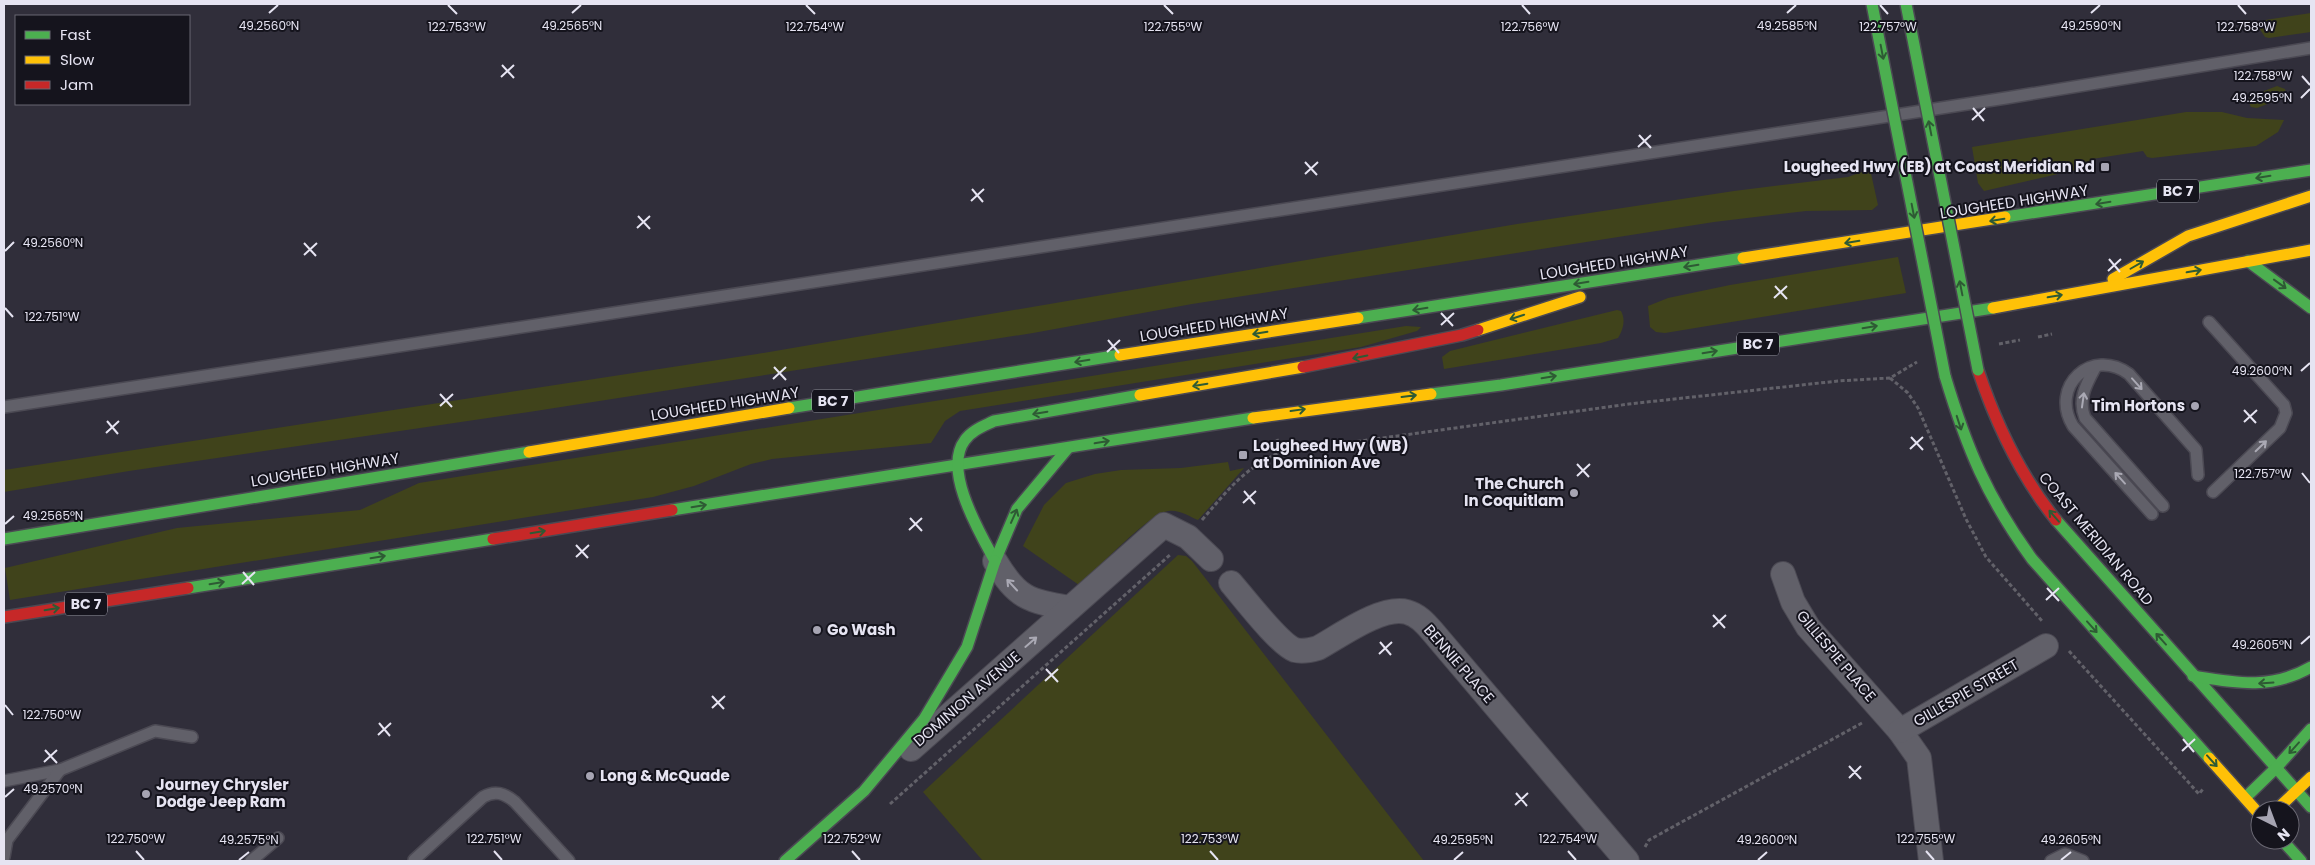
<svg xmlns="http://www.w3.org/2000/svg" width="2315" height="865" viewBox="0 0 2315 865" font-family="Poppins,sans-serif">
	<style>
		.green { fill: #40431b }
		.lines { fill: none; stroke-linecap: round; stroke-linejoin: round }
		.lane-casing { stroke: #4b4953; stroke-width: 14 }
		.street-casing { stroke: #4b4953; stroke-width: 26 }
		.fast-casing { stroke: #4b4953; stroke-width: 14 }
		.slow-casing { stroke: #4b4953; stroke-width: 14 }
		.jam-casing { stroke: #4b4953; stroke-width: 14 }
		.path { stroke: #626169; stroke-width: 3; stroke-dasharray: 4 2.5; stroke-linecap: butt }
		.lane { stroke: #616069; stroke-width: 11 }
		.street { stroke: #616069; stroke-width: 24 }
		.fast { stroke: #4caf50; stroke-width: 11 }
		.slow { stroke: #ffc107; stroke-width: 11 }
		.jam { stroke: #c62828; stroke-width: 11 }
		.fast-bridge-casing { stroke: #4b4953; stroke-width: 14; stroke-linecap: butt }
		.fast-bridge { stroke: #4caf50; stroke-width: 11 }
		.oneway { stroke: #2e5a34 }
		.oneway2 { stroke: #aaa9b4 }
		.ticks { fill: none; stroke: #e6e4f2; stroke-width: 2 }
		.poi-dot { fill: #a6a4b2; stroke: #15141d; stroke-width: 2 }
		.labels { text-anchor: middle; stroke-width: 4; stroke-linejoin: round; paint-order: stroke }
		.shield { fill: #15141d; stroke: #a7a6b2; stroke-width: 1 }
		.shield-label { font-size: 14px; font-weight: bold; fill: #e6e4f2 }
		.poi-label { font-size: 15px; font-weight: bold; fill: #e6e4f2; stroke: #15141d; text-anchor: start }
		.street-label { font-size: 15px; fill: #e6e4f2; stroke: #15141d }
		.ticks-label { font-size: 12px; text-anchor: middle; fill: #e6e4f2; stroke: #15141d; stroke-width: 4; stroke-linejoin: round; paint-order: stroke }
	</style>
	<rect width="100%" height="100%" fill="#302e3a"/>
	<g class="green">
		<polygon points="2311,13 2311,32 2269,38 2265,37 2259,28 2265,20"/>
		<polygon points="2277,86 2285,89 2286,92 2283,98 2257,108 2251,107 2248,101 2251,96"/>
		<polygon points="2186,112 2222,112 2247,118 2284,120 2278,132 2256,146 2152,158 2147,157 2143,151 2092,159 2093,166 1984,191 1978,183 1972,147"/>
		<polygon points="1870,169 1878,205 1872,210 1806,211 1714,222 1192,304 1033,333 529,412 129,471 4,492 4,470 757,354 1517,224 1734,191 1848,177"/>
		<polygon points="1898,257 1906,293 1665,333 1656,332 1650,327 1648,306 1668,298 1730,285"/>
		<path d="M1617,310L1621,311C1626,320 1623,330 1618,338L1601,343L1444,369L1442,357L1450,351Z"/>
		<polygon points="1406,326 1421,327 1417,331 1361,347 960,411 945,421 931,443 772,459 751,464 694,486 653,497 10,600 5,568 177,528 360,510 419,483"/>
		<path d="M1228,462L1230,471L1244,468L1198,520C1189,516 1178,509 1168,511C1147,515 1098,569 1079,585L1023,546L1044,505L1066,483L1095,474L1121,470L1181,468Z"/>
		<polygon points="1178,555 1186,556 1192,561 1424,861 983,861 923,792"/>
	</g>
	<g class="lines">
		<g class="lane-casing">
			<g id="lane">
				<polyline points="2209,322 2284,405 2286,413 2280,428 2213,492"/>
				<path d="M2096,366C2087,383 2077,399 2085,418L2163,506"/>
				<polyline points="4,407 2006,98 2311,48"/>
				<path d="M2152,514L2073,426C2049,386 2092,347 2129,374L2196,450L2198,475"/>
				<polyline points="4,781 60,770 155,731 192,737"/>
				<polyline points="4,857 7,840 60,770"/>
				<path d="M414,860L483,797C495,790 504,793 515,802L569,861"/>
				<polyline points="251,861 278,838"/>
				<polyline points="2051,861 2065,854 2083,861"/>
			</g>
		</g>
		<g class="street-casing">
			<g id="street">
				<path d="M995,561C1017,598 1028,601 1070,608"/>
				<polyline points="1783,574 1793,602 1808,627 1900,731 1919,758 1931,861"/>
				<path d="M1231,583C1244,598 1279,644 1295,650C1303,652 1311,650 1318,648C1340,636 1382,605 1407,612C1418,615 1425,623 1432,631L1627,861"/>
				<polyline points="1900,731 2046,646"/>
				<polyline points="911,749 1164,525 1188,537 1211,559"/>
			</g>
		</g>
		<g class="fast-casing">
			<g id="fast">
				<polyline points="2005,217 2311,170"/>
				<polyline points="2248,261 2311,308"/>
				<polyline points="1358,318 1743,258"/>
				<path d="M1945,376C1967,449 1987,497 2032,559L2209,758"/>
				<polyline points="1431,394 1501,385 1993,308"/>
				<polyline points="789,408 1120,355"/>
				<polyline points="672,510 1253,418"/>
				<polyline points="2056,520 2311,807"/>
				<polyline points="4,539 529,452"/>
				<path d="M995,561C980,533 942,470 965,440C972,430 984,426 994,421L1140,395"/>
				<polyline points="995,561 1017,509 1068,448"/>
				<polyline points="188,588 493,539"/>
				<path d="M2193,676C2236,683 2271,690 2311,667"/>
				<polyline points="2245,798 2276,768 2311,729"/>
				<polyline points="2282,840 2301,861"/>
				<polyline points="785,861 864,791 924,719 967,647 995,561"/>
			</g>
		</g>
		<g class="slow-casing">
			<g id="slow">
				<polyline points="1743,258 2005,217"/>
				<polyline points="2113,279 2188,236 2311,196"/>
				<polyline points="1993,308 2311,250"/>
				<polyline points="1478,330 1580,297"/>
				<polyline points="1120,355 1358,318"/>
				<polyline points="1140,395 1303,367"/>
				<polyline points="1253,418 1431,394"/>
				<polyline points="529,452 789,408"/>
				<polyline points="2209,758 2260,815"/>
				<polyline points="2276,810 2311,777"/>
			</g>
		</g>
		<g class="jam-casing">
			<g id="jam">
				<polyline points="1303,367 1462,335 1478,330"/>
				<path d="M1978,370C1996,424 2020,475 2056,520"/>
				<polyline points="493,539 672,510"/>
				<polyline points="4,617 188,588"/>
			</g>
		</g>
		<g class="path">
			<polyline points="2038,337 2052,334"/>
			<polyline points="1999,344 2020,340"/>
			<polyline points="1890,378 1908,393 1918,408 1966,519 1986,557 2043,622"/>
			<polyline points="1277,439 1281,452"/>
			<path d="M1202,520C1228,490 1244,468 1281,452L1629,404L1838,381L1890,378L1917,362"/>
			<polyline points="2069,651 2199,794 2203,789"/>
			<polyline points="890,804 1171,554"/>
			<polyline points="1645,847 1649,840 1862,723"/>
		</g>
		<use href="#lane" class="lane"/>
		<use href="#street" class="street"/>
		<use href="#fast" class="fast"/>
		<use href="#slow" class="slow"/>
		<use href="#jam" class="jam"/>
		<g class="fast-bridge-casing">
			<g id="fast-bridge">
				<polyline points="1872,4 1945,376"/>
				<polyline points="1906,4 1978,370"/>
			</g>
		</g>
		<use href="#fast-bridge" class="fast-bridge"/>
	</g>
	<defs><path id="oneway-shaft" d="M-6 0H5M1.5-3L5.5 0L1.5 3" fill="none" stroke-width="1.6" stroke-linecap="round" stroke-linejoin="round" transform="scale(1.25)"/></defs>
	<g class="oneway">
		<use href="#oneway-shaft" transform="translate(1882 52) rotate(79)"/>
		<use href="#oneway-shaft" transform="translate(1930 128) rotate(-101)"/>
		<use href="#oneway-shaft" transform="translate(2263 177) rotate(171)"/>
		<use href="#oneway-shaft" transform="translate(2103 203) rotate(171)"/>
		<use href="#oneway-shaft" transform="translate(1913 211) rotate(79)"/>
		<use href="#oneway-shaft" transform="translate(1997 220) rotate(171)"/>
		<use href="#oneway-shaft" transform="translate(1852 242) rotate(171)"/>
		<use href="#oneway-shaft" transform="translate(2137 265) rotate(-30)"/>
		<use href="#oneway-shaft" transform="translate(1691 266) rotate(171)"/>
		<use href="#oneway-shaft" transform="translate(2194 271) rotate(-10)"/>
		<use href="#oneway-shaft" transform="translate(1581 283) rotate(171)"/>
		<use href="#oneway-shaft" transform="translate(2280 284) rotate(36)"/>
		<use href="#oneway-shaft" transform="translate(1961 288) rotate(-101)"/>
		<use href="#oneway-shaft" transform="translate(2055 296) rotate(-10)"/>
		<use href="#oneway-shaft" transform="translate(1420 309) rotate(171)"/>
		<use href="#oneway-shaft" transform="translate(1517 317) rotate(162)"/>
		<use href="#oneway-shaft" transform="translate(1870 327) rotate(-9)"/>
		<use href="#oneway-shaft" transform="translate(1260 333) rotate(171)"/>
		<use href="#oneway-shaft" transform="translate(1710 352) rotate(-9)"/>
		<use href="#oneway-shaft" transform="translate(1360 357) rotate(168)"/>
		<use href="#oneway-shaft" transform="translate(1082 361) rotate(171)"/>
		<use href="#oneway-shaft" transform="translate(1549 377) rotate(-9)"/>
		<use href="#oneway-shaft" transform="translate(1200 385) rotate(170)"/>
		<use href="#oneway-shaft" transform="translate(1409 396) rotate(-7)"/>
		<use href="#oneway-shaft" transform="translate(1298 410) rotate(-8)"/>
		<use href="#oneway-shaft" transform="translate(1040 413) rotate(170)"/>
		<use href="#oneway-shaft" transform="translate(1959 423) rotate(72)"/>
		<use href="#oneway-shaft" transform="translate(1102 442) rotate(-10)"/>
		<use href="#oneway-shaft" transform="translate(699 506) rotate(-9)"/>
		<use href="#oneway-shaft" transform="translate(1014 516) rotate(-66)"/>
		<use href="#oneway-shaft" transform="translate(2054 516) rotate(-131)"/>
		<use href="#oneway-shaft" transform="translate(538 532) rotate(-9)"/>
		<use href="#oneway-shaft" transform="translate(378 557) rotate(-9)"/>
		<use href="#oneway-shaft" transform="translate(217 583) rotate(-9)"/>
		<use href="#oneway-shaft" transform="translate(52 609) rotate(-9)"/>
		<use href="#oneway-shaft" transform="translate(2092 627) rotate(48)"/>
		<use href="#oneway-shaft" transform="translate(2161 639) rotate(-132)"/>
		<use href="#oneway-shaft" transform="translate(2266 683) rotate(176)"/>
		<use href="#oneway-shaft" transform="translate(2294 748) rotate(132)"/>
		<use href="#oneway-shaft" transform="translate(2212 761) rotate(48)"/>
	</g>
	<g class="oneway2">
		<use href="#oneway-shaft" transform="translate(2137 384) rotate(48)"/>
		<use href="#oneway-shaft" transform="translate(2083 400) rotate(-82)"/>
		<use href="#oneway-shaft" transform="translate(2261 446) rotate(-44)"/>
		<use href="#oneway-shaft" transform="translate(2120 478) rotate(-132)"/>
		<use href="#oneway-shaft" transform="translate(1012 585) rotate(-133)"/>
		<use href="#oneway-shaft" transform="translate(1031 642) rotate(-41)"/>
	</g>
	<path class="ticks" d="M448,5L457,14M806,5L815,14M1164,5L1173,14M1522,5L1530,14M1880,5L1888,14M2238,5L2246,14M269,13L278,5M572,13L581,5M1787,13L1796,5M2091,13L2100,5M502,65L514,78M2302,76L2310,85M501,77L514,65M2301,98L2310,89M1973,108L1984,121M1972,120L1985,108M1639,135L1651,148M1638,147L1651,135M1305,162L1317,175M1305,174L1318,162M972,189L983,202M971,201L984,189M638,216L650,229M637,228L650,216M304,243L316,256M5,251L14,242M304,255L317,243M2109,259L2120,272M2108,271L2121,259M1775,286L1787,299M1774,298L1787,286M5,308L13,317M1441,313L1453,326M1441,325L1454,313M1108,340L1119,353M1107,352L1120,340M774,367L786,380M2301,371L2310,363M773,379L786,367M440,394L452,407M440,406L453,394M2244,410L2256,423M107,421L118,434M2244,422L2257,410M106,433L119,421M1911,437L1923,450M1910,449L1923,437M1577,464L1589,477M2302,473L2310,483M1577,476L1590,464M1244,491L1255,504M1243,503L1256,491M910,518L922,531M5,524L14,516M909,530L922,518M576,545L588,558M576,557L589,545M243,572L254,585M242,584L255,572M2047,588L2059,601M2046,600L2059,588M1713,615L1725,628M1713,627L1726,615M1380,642L1391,655M2301,644L2310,636M1379,654L1392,642M1046,669L1058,682M1045,681L1058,669M712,696L724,709M5,705L13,715M712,708L725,696M379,723L390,736M378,735L391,723M2183,739L2194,752M45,750L57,763M2182,751L2195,739M44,762L57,750M1849,766L1861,779M1849,778L1861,766M1516,793L1527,806M5,797L14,789M1515,805L1528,793M136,851L144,860M494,851L502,860M852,851L860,860M1210,851L1218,860M1568,851L1576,860M1926,851L1934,860M239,860L249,852M1454,860L1463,852M1758,860L1767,852M2061,860L2071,852"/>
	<g class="poi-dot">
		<rect x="2100" y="162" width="10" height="10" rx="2.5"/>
		<circle cx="2195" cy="406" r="5"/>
		<rect x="1238" y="450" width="10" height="10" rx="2.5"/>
		<circle cx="1574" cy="493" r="5"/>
		<circle cx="817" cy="630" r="5"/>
		<circle cx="590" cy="776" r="5"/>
		<circle cx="146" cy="794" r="5"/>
	</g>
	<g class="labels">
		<g class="shield">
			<rect x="2157" y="179.5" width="42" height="23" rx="4"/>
			<rect x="1737" y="332.5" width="42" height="23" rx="4"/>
			<rect x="812" y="389.5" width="42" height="23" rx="4"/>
			<rect x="65" y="592.5" width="42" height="23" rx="4"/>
		</g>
		<g class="shield-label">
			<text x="2178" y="196">BC 7</text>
			<text x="1758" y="349">BC 7</text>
			<text x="833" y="406">BC 7</text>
			<text x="86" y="609">BC 7</text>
		</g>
		<g class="poi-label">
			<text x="2095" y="172" text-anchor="end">Lougheed Hwy (EB) at Coast Meridian Rd</text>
			<text x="2185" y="411" text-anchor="end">Tim Hortons</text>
			<text x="1253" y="451">Lougheed Hwy (WB)<tspan x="1253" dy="17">at Dominion Ave</tspan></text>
			<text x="1564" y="489" text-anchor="end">The Church<tspan x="1564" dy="17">In Coquitlam</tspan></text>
			<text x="827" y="635">Go Wash</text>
			<text x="600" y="781">Long &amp; McQuade</text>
			<text x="156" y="790">Journey Chrysler<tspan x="156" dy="17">Dodge Jeep Ram</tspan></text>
		</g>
		<g class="street-label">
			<text transform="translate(2014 202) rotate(-9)" y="5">LOUGHEED HIGHWAY</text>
			<text transform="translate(1614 263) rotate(-9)" y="5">LOUGHEED HIGHWAY</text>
			<text transform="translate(1214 325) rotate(-9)" y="5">LOUGHEED HIGHWAY</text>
			<text transform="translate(725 404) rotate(-9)" y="5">LOUGHEED HIGHWAY</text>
			<text transform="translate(325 470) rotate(-9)" y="5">LOUGHEED HIGHWAY</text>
			<text transform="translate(2096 539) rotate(50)" y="5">COAST MERIDIAN ROAD</text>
			<text transform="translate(1836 656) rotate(50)" y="5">GILLESPIE PLACE</text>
			<text transform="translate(1459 664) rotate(49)" y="5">BENNIE PLACE</text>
			<text transform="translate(1966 693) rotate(-30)" y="5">GILLESPIE STREET</text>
			<text transform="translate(967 699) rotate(-41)" y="5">DOMINION AVENUE</text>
		</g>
	</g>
	<g class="ticks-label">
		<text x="269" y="30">49.2560°N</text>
		<text x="572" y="30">49.2565°N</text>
		<text x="1787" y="30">49.2585°N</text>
		<text x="2091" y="30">49.2590°N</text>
		<text x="457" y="31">122.753°W</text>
		<text x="815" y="31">122.754°W</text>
		<text x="1173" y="31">122.755°W</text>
		<text x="1530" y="31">122.756°W</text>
		<text x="1888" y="31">122.757°W</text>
		<text x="2246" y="31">122.758°W</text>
		<text x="2263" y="80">122.758°W</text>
		<text x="2262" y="102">49.2595°N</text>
		<text x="53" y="247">49.2560°N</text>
		<text x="52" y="321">122.751°W</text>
		<text x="2262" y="375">49.2600°N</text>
		<text x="2263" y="478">122.757°W</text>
		<text x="53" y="520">49.2565°N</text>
		<text x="2262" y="649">49.2605°N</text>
		<text x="52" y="719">122.750°W</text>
		<text x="53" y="793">49.2570°N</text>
		<text x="136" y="843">122.750°W</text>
		<text x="494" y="843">122.751°W</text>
		<text x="852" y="843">122.752°W</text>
		<text x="1210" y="843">122.753°W</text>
		<text x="1568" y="843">122.754°W</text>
		<text x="1926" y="843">122.755°W</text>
		<text x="249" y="844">49.2575°N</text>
		<text x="1463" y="844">49.2595°N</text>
		<text x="1767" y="844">49.2600°N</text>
		<text x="2071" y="844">49.2605°N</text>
	</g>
	<rect width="2315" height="865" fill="none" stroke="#e6e4f2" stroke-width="10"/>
	<rect x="15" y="15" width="175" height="90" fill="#15141d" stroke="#696772"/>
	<rect x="25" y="31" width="25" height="8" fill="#4caf50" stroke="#696772"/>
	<text x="60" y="40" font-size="15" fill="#e6e4f2">Fast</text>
	<rect x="25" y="56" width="25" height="8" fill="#ffc107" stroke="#696772"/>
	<text x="60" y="65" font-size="15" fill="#e6e4f2">Slow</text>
	<rect x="25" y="81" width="25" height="8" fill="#c62828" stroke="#696772"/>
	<text x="60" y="90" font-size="15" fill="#e6e4f2">Jam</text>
	<g transform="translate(2275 825) rotate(138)"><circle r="24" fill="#15141d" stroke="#696772"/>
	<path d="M0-4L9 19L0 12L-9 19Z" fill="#a6a4b2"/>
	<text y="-8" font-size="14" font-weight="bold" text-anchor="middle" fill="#e6e4f2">N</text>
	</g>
</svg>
